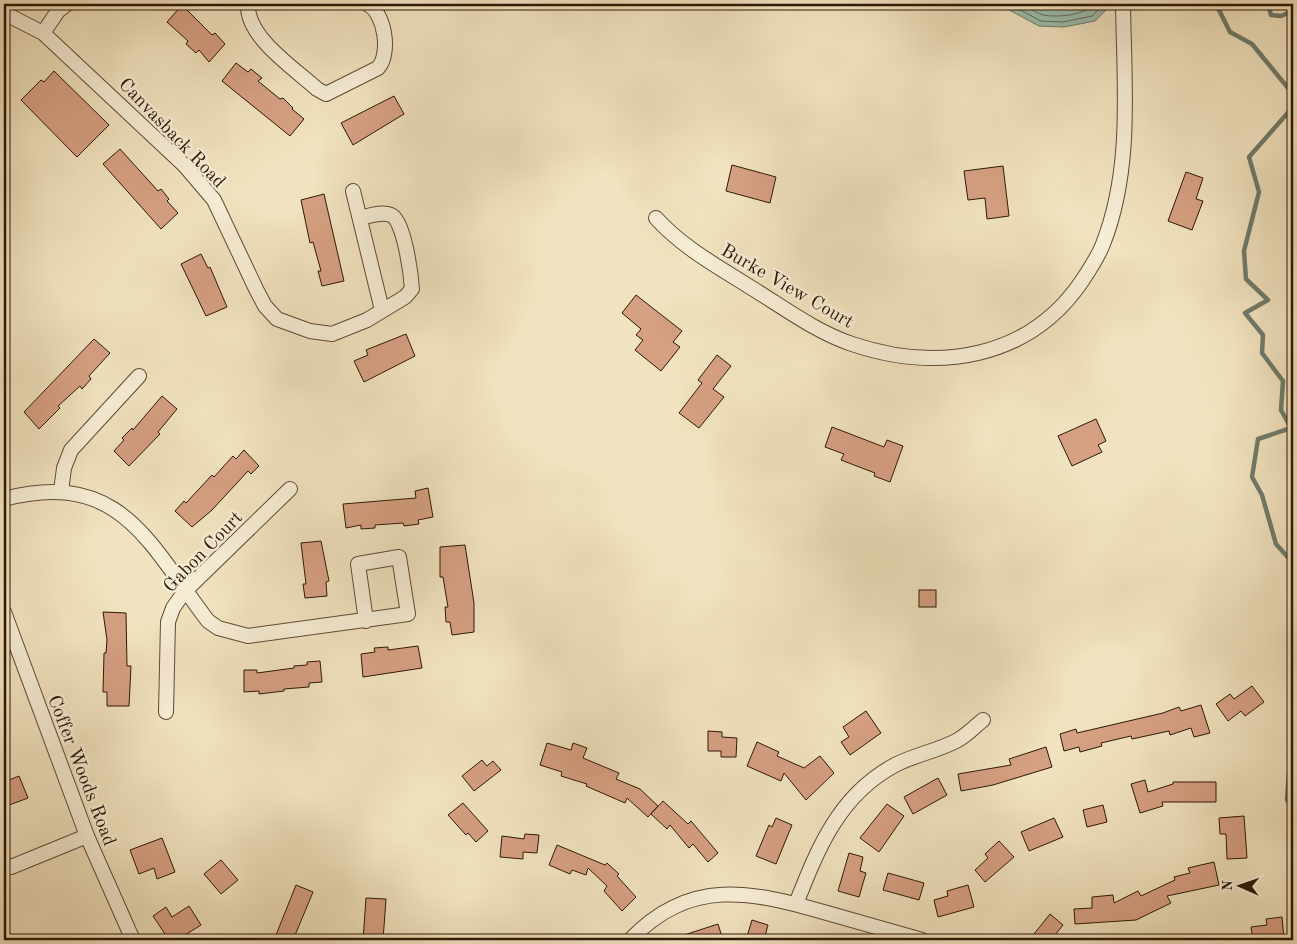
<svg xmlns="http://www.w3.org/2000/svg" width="1297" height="944" viewBox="0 0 1297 944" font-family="'Old Standard TT',serif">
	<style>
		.water { fill: #9bbeae; stroke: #6f7b6b }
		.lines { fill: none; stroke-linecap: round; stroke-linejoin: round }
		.shore { stroke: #646a5a; stroke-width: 1 }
		.stream { stroke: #6f7b6b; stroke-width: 4.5 }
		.building { fill: #d6a083; stroke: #2d1706 }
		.minor-casing { stroke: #5e4a34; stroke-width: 16 }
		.minor { stroke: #f6edd5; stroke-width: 14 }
		.labels { text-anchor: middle; stroke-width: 5; stroke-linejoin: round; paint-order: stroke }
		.street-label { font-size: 19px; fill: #2d1706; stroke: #f6edd5 }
	</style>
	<rect width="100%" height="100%" fill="#f1e3bf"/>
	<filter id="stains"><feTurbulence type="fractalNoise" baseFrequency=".004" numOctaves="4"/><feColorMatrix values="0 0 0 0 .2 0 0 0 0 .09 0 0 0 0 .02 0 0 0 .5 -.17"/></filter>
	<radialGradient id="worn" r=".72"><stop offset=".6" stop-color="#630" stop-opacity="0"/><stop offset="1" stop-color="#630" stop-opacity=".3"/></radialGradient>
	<polygon class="water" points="998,4 1112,4 1095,21 1064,27 1039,26"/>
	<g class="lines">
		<g class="shore">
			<polyline points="1009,4 1041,21 1063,22 1092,16 1105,4"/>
			<path d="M1022,4C1028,7 1036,13 1043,15C1059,18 1084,15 1096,4"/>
		</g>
		<g class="stream">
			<polyline points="1212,4 1217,6 1222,4"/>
			<polyline points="1268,4 1271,15 1281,16 1293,11"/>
			<polyline points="1217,6 1230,32 1252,44 1293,94"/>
			<polyline points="1293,103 1292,108 1249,157 1259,192 1244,251 1246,279 1268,300 1245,313 1263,335 1262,353 1283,381 1281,410 1291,428 1258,439 1252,477 1262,495 1276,544 1293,563"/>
			<polyline points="1293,718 1287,800 1293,808"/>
		</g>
	</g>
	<g class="building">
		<polygon points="182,5 212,35 215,33 225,44 209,62 199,50 196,53 186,44 188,41 167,22"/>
		<polygon points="236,63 248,72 251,69 262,78 258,81 280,99 283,98 293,108 292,109 304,119 290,136 222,81"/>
		<polygon points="54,71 109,125 77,157 21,100 41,80 44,82"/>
		<polygon points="394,96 404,114 353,145 341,123"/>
		<polygon points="120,149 158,191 161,189 169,199 167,201 178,213 161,229 103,164"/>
		<polygon points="732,165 776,177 770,203 726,191"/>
		<polygon points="1003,166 1009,216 987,219 985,198 968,200 964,171"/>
		<polygon points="1186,172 1203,178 1196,199 1203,201 1192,230 1168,221"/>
		<polygon points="324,194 344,281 322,286 318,271 321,271 313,242 310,243 301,200"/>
		<polygon points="201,254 208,268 210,267 227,307 206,316 181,264"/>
		<polygon points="636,295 682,331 673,342 680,347 661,371 635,350 643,340 636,335 641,329 622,313"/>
		<polygon points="406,334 415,356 364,382 354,361 368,355 366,350"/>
		<polygon points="94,339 110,353 89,376 91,379 82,389 80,386 68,397 58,406 60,408 39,429 24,412"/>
		<polygon points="717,355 731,366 713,389 724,397 699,428 679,413 702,383 698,380"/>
		<polygon points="162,396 177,409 158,432 160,434 129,466 114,451 124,440 122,438 132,428 133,430"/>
		<polygon points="1096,419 1106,441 1098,445 1102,452 1072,466 1058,436"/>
		<polygon points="832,427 884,447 887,440 903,446 890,482 874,476 875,473 841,460 844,454 825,447"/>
		<polygon points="244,450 259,466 251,474 248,471 212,510 192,527 175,511 184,501 186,503 212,475 214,477 233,456 236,459"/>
		<polygon points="428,488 433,517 418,520 419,524 404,526 403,523 375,525 375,528 361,529 361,525 346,528 343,504 416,498 415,491"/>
		<polygon points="321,541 329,581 326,582 327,596 305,598 303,584 306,584 301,543"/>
		<polygon points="465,545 474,603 474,632 452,635 450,622 446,622 445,607 448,607 443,577 440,577 440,547"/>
		<rect x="919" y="590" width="17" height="17"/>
		<polygon points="103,612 126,613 127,666 131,666 129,706 107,706 107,692 103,692 104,653 106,653 107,640"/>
		<polygon points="418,646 422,668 363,677 361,654 375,652 374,648 388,647 388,650"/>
		<polygon points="320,661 322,682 309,683 309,687 284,689 284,691 259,694 259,691 244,692 244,670 257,670 257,673 294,668 294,666 307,665 307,662"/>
		<polygon points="1252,686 1264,702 1245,716 1241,711 1228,721 1216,704 1230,694 1234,699"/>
		<polygon points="1201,705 1210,733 1194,737 1191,728 1170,735 1169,731 1132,739 1131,736 1101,743 1102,746 1080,752 1079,747 1064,751 1060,734 1076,729 1077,733 1163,713 1179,707 1181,711"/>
		<polygon points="866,711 881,733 850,755 841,742 849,737 843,727"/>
		<polygon points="708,731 722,732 722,737 737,738 736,757 721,757 721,751 708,751"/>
		<polygon points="757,742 779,752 777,756 804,768 820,756 834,773 806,800 784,773 781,781 747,766"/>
		<polygon points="547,743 571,750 573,743 587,748 583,758 619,773 616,779 640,789 658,806 648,817 627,798 625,803 586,786 587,784 561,776 562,772 540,765"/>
		<polygon points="1046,747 1052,767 993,785 961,791 958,774 1011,765 1009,759"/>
		<polygon points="482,760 487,766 493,761 501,770 474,791 462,776"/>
		<polygon points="19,776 28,798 4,807 4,782"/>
		<polygon points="938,778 947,795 913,814 904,797"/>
		<polygon points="1145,780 1148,792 1173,784 1173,782 1216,782 1216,802 1162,802 1163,806 1140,813 1131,784"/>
		<polygon points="663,801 688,824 691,821 718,853 708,862 693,844 689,848 670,825 667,829 651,814"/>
		<polygon points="463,803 488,831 476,842 468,833 466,835 448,815"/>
		<polygon points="887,804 904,816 879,852 860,838"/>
		<polygon points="1103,805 1107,822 1087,827 1083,810"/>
		<polygon points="1244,816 1247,858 1227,859 1226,834 1220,834 1219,818"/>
		<polygon points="776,818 792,825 776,864 756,856 769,825 772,827"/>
		<polygon points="1054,818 1063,837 1029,851 1021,832"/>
		<polygon points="525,834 539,835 537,853 523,852 523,859 500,857 502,836 524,839"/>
		<polygon points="162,838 175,872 157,879 154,868 139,874 130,850"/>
		<polygon points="999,841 1014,857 985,882 975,870 988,858 985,854"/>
		<polygon points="557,845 605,865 607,863 619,874 617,876 636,897 622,911 604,891 607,886 588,868 586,875 572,870 570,874 549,865"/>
		<polygon points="849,853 863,857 860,871 866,873 859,897 838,891"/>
		<polygon points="221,860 238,880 221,894 204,874"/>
		<polygon points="1214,862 1219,885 1167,896 1171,903 1136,920 1075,924 1074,909 1092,908 1092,897 1113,895 1114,903 1138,891 1141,896 1175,880 1174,877 1190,873 1188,868"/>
		<polygon points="888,873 924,883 919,900 883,890"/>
		<polygon points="296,885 313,892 293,940 274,940"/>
		<polygon points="968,885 974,907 938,917 934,900 948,896 947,891"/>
		<polygon points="366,898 386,899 383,940 363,940"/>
		<polygon points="189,906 201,925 177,940 169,940 153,916 166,907 172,917"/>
		<polygon points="1050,914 1063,925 1051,940 1042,940 1034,934"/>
		<polygon points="1282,917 1284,940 1253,940 1251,927 1267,925 1266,919"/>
		<polygon points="752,920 768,925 764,940 746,940"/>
		<polygon points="718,924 723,940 675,940 675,938"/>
	</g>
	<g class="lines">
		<g class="minor-casing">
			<g id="minor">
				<path d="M248,4C246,37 294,68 317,89L326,94L378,68C391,54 385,12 367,4"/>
				<path d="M4,13L43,33L185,166L214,200L256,289L265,306L277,319L310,331L332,334L367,320L405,297L412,289C411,274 404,220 391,215C381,211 369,216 360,218"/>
				<polyline points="43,33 58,11 67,4"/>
				<polyline points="353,191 382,310"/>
				<path d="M656,218C682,247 717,266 750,287C783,307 816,332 852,344C938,373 1029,359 1082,281C1090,269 1098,257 1103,244C1133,168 1124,83 1123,4"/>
				<polyline points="61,491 64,468 71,450 139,376"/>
				<path d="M4,499C120,469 148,542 208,621L218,628L248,636L408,614L399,557L358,564L366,621"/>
				<polyline points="4,612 87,836 133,940"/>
				<polyline points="166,712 168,622 173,608 185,591 290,489"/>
				<polyline points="11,867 87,836"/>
				<path d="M796,904C818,848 839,795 895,765C914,755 937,751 956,741C966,736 974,727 983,720"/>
				<path d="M630,940C690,877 751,891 827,913C858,922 890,931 922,940"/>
			</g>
		</g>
		<use href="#minor" class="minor"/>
	</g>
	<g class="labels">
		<g class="street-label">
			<text transform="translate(173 132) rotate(46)" y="7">Canvasback Road</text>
			<text transform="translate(788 285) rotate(30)" y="7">Burke View Court</text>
			<text transform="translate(202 551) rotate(-46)" y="7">Gabon Court</text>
			<text transform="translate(83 770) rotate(69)" y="7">Coffer Woods Road</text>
		</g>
	</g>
	<rect width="1297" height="944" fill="none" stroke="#f1e3bf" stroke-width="20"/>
	<rect x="5" y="5" width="1287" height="934" fill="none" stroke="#2d1706" stroke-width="2.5"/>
	<rect x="10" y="10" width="1277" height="924" fill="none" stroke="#2d1706"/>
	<g transform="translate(1240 886) rotate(272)" stroke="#f6edd5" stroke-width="4" paint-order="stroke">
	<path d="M0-4L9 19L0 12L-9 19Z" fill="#2d1706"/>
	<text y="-8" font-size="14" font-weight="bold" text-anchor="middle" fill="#2d1706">N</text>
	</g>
	<rect width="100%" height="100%" filter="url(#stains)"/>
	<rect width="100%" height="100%" fill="url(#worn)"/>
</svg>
